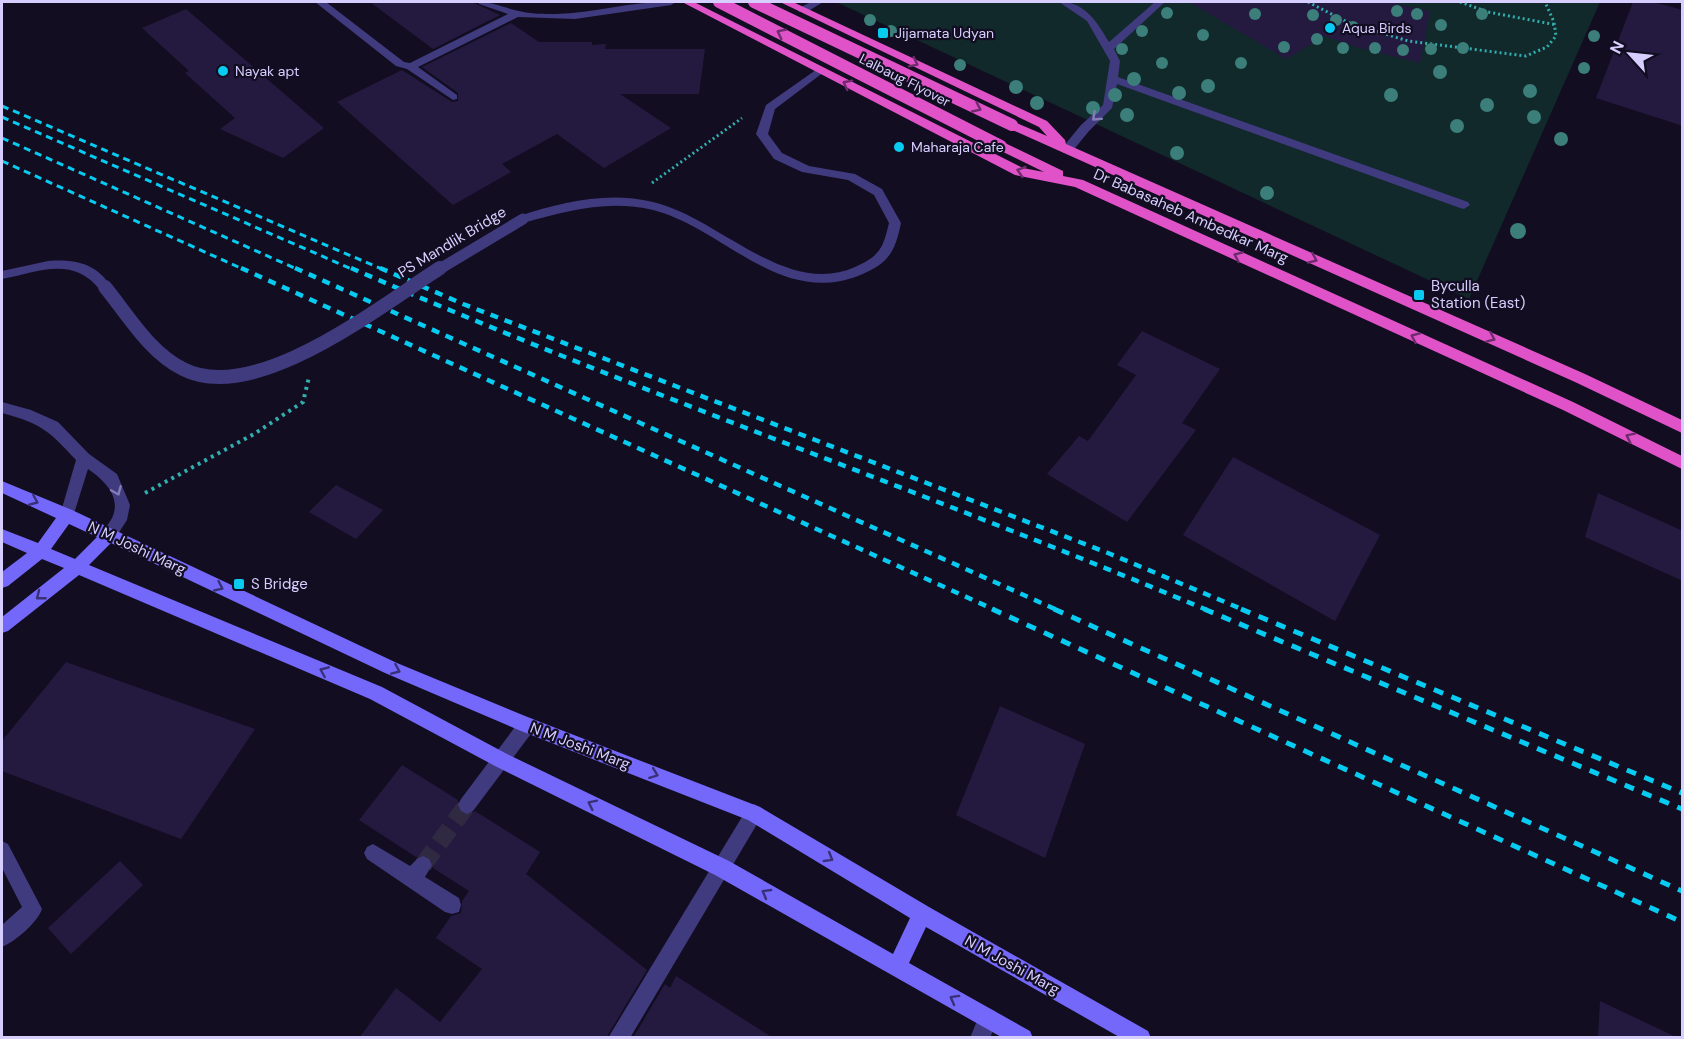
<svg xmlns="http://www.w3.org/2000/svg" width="1684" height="1039" viewBox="0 0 1684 1039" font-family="'DM Sans',sans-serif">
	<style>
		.green { fill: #11292a }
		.building { fill: #241a40 }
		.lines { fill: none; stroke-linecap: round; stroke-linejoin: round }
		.minor-tunnel { stroke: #2f2a41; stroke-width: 18; stroke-dasharray: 18 9; stroke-linecap: butt }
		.path-far1 { stroke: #31aeae; stroke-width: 3; stroke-dasharray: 2 3; stroke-linecap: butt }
		.path { stroke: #31aeae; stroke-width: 4; stroke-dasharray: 3 4.5; stroke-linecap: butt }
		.service { fill: #403a7e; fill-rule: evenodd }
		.minor { fill: #403a7e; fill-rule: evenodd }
		.tertiary { fill: #403a7e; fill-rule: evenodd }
		.secondary { fill: #7468fa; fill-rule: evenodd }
		.trunk { fill: #e052c8; fill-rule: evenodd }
		.rail-far2 { stroke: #07cbf0; stroke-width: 3; stroke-dasharray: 7 5; stroke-linecap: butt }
		.rail-far1 { stroke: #07cbf0; stroke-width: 4.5; stroke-dasharray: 8 7; stroke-linecap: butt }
		.rail { stroke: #07cbf0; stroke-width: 5; stroke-dasharray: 10 9; stroke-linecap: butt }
		.tertiary-bridge-far1 { stroke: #403a7e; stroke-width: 11 }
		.tertiary-bridge { stroke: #403a7e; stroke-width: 14 }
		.trunk-bridge { stroke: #e052c8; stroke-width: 12 }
		.tree { fill: #3b7e7a }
		.oneway { stroke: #6f2c6c }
		.oneway2 { stroke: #847db8 }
		.oneway3 { stroke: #393177 }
		.poi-dot { fill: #07cbf0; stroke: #120d20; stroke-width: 2 }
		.labels { text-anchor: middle; stroke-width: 4.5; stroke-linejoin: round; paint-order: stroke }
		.far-poi-label { font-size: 14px; fill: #d6cefe; stroke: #120d20; text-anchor: start }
		.far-street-label { font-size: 14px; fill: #d6cefe; stroke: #120d20 }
		.street-label { font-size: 15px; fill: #d6cefe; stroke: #120d20 }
		.poi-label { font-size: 15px; fill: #d6cefe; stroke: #120d20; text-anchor: start }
	</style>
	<rect width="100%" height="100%" fill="#120d20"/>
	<polygon class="green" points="836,2 1600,2 1469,299"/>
	<g class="building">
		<polygon points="370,2 472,2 500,15 433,49"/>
		<polygon points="1189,2 1388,2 1430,11 1420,63 1356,47 1325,36 1286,59"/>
		<polygon points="1633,2 1653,2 1683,10 1683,126 1596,98"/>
		<polygon points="186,9 324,128 283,158 220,129 235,118 185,73 189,71 142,28"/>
		<polygon points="511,23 539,42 592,42 592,45 606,44 605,49 705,49 699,94 620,94 671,128 604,168 557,134 502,164 511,172 453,205 337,102 402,70 452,102 458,101 458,93 422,67"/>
		<polygon points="1142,331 1220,369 1182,423 1196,430 1127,522 1047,474 1079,436 1088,441 1136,375 1117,365"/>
		<polygon points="1233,457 1380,535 1335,621 1183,535"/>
		<polygon points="336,485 383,510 356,539 309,512"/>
		<polygon points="1598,493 1683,531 1683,581 1585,537"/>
		<polygon points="66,662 255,729 181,839 2,771 2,741"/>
		<polygon points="1000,706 1085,744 1045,858 956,815"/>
		<polygon points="402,765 458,800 456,806 460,813 468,816 475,811 540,852 526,874 647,970 606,1038 359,1038 396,988 440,1022 482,969 436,938 451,916 461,913 462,901 469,891 433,868 434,864 430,857 424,854 416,857 359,820"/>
		<polygon points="120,861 143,885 71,954 48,928"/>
		<polygon points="676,976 773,1038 633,1038 665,984 670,988"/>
		<polygon points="1600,1001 1678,1038 1598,1038"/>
	</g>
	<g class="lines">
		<polyline class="minor-tunnel" points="423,865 467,805"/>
		<g class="path-far1">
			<polyline points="1308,2 1347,22 1408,41 1526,56 1547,47 1556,36 1554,22 1545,2"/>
			<polyline points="1460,2 1488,12 1557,25"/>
			<polyline points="652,183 742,118"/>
		</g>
		<polyline class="path" points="145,493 254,434 303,402 309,377"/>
		<g class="service">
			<path d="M315,2H326L404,62L410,63L508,14L479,4L478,2C494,2 504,8 519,11C530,14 544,14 556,14C595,13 638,0 676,2L671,5L575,19L518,17L418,67L457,95V99L453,100L407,69L396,66Z"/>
			<polygon points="811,2 823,2 807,12 799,12 799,8"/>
			<path d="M1059,2C1084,0 1098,23 1109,42L1155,2H1165L1114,49L1120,61L1118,77L1468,202L1470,205L1464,209L1460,208L1117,84L1112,108L1089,131L1071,153H1063V147L1081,125L1103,105L1110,61L1087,21Z"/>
		</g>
		<g class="minor">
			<polygon points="527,717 533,719 536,725 533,731 473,811 467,814 461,811 458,805 461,799 521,719"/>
			<polygon points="754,804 760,807 763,813 760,819 630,1038 608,1038 748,807"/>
			<path d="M2,841L8,844L42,909C37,923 16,941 2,947V925L22,907L2,868Z"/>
			<polygon points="373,844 410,866 417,859 423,856 429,859 432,865 425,877 459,898 461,905 459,912 452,914 445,912 367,859 364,853 367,847"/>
			<polygon points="988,1008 995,1011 998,1018 990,1038 970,1038 981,1011"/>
		</g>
		<g class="tertiary">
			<path d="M820,67L825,70L824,72L775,109L768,134L782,153L809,166L855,174L882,189L901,223C895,253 888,264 858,276C779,306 723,228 653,210C608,199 566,211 523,223L517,219L519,216C563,202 607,191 653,202C718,217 786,298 855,267C880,256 883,248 889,223L874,195L848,180L802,172L774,159L756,134L766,105Z"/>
			<path d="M48,261C74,259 97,263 111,287L110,290H100C73,255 38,272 2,279V271Z"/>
			<path d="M2,402L31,410L58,422L89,454L117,474L130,505L127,520L114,540L109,542L104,540L101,535C104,529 109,524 112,518C122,497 104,480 88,469L72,520L67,521L62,520L60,515L76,460C48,430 42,424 2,413Z"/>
		</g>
		<path class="secondary" d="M2,481L72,510L397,663L530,718L760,807L929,907L1148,1031L1151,1038H1121L926,927L909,963L1030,1031L1033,1038H1003L715,875L495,766L370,699L79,575L8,631L2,633V617L64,568L42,559L8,586L2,588V572L27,553L2,542V529L38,543L56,518L2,493ZM69,524L97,537L75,559L51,549ZM111,543L385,673L521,731L748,820L910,918L893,954L729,861L507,754L382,687L89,565Z"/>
		<g class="trunk">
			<polygon points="682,2 694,2 1023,168 1044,172 997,149 995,146 997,143 1005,143 1063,171 1063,176 1083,180 1573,402 1682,456 1682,469 1563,410 1075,187 1015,175"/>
			<polygon points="780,2 793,2 1047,121 1065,140 1066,144 1585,374 1682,420 1682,433 1575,382 1008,128 1008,122 1012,121 1047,136 1039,127"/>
		</g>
		<g class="rail-far2">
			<polyline points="2,106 384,270"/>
			<polyline points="2,117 354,270"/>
			<polyline points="2,138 299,270"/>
			<polyline points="2,161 245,270"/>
		</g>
		<g class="rail-far1">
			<polyline points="241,268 995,610"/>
			<polyline points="295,268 1057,610"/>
			<path d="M351,268C633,391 924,491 1207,610"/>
			<polyline points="380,268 463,304 1108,553 1244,610"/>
		</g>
		<g class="rail">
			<polyline points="992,609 1682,922"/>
			<polyline points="1054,609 1682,891"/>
			<polyline points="1204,609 1682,809"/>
			<polyline points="1241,609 1682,793"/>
		</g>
		<polyline class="tertiary-bridge-far1" points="438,270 523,219"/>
		<path class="tertiary-bridge" d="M105,287C128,315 149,352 183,369C255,406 380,306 440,268"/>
		<g class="trunk-bridge">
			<polyline points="719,2 1001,146"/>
			<polyline points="754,2 1012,125"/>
		</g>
	</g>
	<g class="tree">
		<circle cx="1397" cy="11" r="6"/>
		<circle cx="1167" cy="13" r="6"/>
		<circle cx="1255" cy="14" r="6"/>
		<circle cx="1417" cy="14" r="6"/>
		<circle cx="1482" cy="14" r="6"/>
		<circle cx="1313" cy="15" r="6"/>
		<circle cx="870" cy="20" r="6"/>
		<circle cx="1336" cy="20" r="6"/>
		<circle cx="1441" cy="25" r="6"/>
		<circle cx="1353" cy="27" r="6"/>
		<circle cx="891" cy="31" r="6"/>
		<circle cx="1142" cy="31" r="6"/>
		<circle cx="1203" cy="35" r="6"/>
		<circle cx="1594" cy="36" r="6"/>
		<circle cx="1317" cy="39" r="6"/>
		<circle cx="1284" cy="47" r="6"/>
		<circle cx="1343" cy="48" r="6"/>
		<circle cx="1375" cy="48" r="6"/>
		<circle cx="1463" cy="48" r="6"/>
		<circle cx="1122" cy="49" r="6"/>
		<circle cx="1431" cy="49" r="6"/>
		<circle cx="1403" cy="50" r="6"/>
		<circle cx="1162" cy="63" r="6"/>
		<circle cx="1241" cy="63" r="6"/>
		<circle cx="960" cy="65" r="6"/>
		<circle cx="1584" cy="68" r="6"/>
		<circle cx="1440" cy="72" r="7"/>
		<circle cx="1134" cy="79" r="7"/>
		<circle cx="1208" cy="86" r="7"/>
		<circle cx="1016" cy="87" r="7"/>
		<circle cx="1530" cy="91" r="7"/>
		<circle cx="1179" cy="93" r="7"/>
		<circle cx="1115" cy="95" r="7"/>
		<circle cx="1391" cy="95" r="7"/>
		<circle cx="1037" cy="103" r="7"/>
		<circle cx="1487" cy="105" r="7"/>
		<circle cx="1093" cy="108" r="7"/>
		<circle cx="1127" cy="115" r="7"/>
		<circle cx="1534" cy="117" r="7"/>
		<circle cx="1457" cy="126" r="7"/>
		<circle cx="1561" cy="139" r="7"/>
		<circle cx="1177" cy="153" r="7"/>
		<circle cx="1267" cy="193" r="7"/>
		<circle cx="1518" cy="231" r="8"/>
	</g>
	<defs><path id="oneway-chevron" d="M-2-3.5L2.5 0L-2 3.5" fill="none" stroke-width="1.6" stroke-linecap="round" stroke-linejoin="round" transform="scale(1.5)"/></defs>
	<g class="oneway">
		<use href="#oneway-chevron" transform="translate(781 33) rotate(-153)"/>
		<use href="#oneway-chevron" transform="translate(914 63) rotate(26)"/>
		<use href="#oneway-chevron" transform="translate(847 84) rotate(-153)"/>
		<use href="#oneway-chevron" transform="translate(977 108) rotate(25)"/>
		<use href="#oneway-chevron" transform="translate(1021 171) rotate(-162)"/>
		<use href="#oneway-chevron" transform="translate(1238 256) rotate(-156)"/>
		<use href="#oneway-chevron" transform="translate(1313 259) rotate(24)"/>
		<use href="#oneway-chevron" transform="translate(1415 337) rotate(-156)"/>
		<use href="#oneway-chevron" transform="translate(1491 338) rotate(24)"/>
		<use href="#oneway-chevron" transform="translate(1630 437) rotate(-154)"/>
	</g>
	<g class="oneway2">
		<use href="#oneway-chevron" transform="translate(1096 117) rotate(137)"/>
		<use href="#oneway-chevron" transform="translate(117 491) rotate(67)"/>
	</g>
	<g class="oneway3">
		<use href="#oneway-chevron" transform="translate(34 501) rotate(23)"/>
		<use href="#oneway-chevron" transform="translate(219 587) rotate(25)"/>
		<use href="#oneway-chevron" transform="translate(40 596) rotate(142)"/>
		<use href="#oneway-chevron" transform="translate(396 670) rotate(23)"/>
		<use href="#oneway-chevron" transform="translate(324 671) rotate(-157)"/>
		<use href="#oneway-chevron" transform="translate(654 774) rotate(21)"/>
		<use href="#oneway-chevron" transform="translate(592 804) rotate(-154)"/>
		<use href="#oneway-chevron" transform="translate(829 858) rotate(31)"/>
		<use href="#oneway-chevron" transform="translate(766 893) rotate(-150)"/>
		<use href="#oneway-chevron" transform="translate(954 999) rotate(-151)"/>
	</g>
	<g class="poi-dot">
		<circle cx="1330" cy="28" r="6"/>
		<rect x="877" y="27" width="12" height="12" rx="3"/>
		<circle cx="223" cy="71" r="6"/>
		<circle cx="899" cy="147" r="6"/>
		<rect x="1413" y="289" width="12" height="12" rx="3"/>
		<rect x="233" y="578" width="12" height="12" rx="3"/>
	</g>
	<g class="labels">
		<g class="far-poi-label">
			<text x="1342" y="33">Aqua Birds</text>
			<text x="895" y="38">Jijamata Udyan</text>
			<text x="235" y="76">Nayak apt</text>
			<text x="911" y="152">Maharaja Cafe</text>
		</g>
		<g class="far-street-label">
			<text transform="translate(905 80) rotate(27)" y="5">Lalbaug Flyover</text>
		</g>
		<g class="street-label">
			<text transform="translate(1191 216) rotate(24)" y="5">Dr Babasaheb Ambedkar Marg</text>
			<text transform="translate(452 242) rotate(-31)" y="5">PS Mandlik Bridge</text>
			<text transform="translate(137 548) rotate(25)" y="5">N M Joshi Marg</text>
			<text transform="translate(580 746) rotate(21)" y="5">N M Joshi Marg</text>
			<text transform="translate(1012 965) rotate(29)" y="5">N M Joshi Marg</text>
		</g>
		<g class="poi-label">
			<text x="1431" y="291">Byculla<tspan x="1431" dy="17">Station (East)</tspan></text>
			<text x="251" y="589">S Bridge</text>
		</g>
	</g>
	<rect width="1684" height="1039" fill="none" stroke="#d6cefe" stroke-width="6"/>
	<g transform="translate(1630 54) rotate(297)" stroke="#120d20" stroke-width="4.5" paint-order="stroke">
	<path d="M0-4.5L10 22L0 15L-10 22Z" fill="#d6cefe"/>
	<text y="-9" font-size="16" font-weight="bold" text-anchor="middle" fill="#d6cefe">N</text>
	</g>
</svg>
